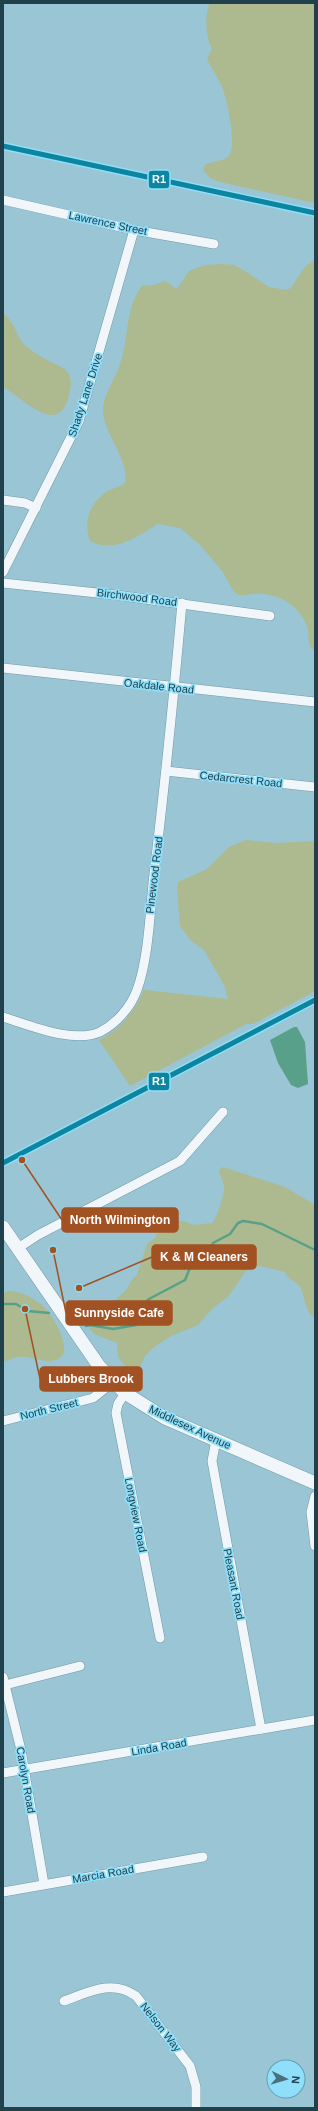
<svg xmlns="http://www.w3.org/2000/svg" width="318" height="2111" viewBox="0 0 318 2111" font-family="Helvetica,sans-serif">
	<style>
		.green { fill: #adb98e }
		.water { fill: #59a08a }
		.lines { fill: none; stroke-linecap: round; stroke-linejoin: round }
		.stream { stroke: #59a08a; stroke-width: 2.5 }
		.minor-casing { stroke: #7598a4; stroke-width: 10 }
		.secondary-casing { stroke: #7598a4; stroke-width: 14 }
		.minor { stroke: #f0f6f9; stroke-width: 9 }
		.secondary { stroke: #f0f6f9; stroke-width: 13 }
		.rail-1-casing { stroke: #8fdffa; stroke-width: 8 }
		.rail-1 { stroke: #0b85a0; stroke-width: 5 }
		.labels { text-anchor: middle; stroke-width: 3.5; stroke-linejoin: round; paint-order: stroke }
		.street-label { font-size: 11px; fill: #20414c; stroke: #8fdffa }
		.leader { fill: none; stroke: #a25122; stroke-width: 1.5 }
		.callout-dot { fill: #a25122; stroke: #8fdffa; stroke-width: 1.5 }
		.callout { fill: #a25122; stroke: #a25122; stroke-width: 1.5 }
		.callout-label { font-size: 12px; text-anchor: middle; font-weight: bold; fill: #fff }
		.line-badge { stroke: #8fdffa; stroke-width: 1.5 }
		.badge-label { font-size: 11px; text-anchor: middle; font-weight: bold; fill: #fff }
	</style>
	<rect width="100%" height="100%" fill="#9ac5d4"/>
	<g class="green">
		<path d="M210,3H315V203L220,182L210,178L203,170L205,165C212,161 223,161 228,157C238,148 227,98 222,87C218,78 212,69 207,59L212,49C206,38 204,16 210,3Z"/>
		<path d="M315,259V651L310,647C308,641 309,635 308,629C301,606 278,592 254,594C248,594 245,596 239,595L234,592L223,572L201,546L180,528L158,524C138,536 114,554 90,541C84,524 88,507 102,495C108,489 118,488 125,483C130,461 105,436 103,412C102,396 117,376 121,361C129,337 125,307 142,286L154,285L165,281L177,289L189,271L205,265L223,264L234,265L245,271L269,287L286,290L291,288L304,268Z"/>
		<path d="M3,313C16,325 14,330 22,342C32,354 52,362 65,369C72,376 72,385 69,395C58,439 24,398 3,387Z"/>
		<path d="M246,840L275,843L315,841V991L253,1024H246L130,1086L99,1040C120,1030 135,1011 144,990L228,999L224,985L204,950L190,940L180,926L177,888L178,882L207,869L229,847Z"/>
		<path d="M223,1167L285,1187L315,1205V1318C305,1313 305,1296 300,1287C296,1280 288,1281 285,1272L256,1265L245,1272L229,1296L212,1309L198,1325L171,1336L154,1347L145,1356L138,1371L129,1370L120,1360L118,1356L117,1343L94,1334L82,1319L97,1322L105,1319L109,1306L126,1290L133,1278L137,1275L147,1244L155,1238L161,1225L183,1221L194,1225L212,1223C217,1218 225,1193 224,1186C223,1180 220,1176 219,1170Z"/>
		<path d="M8,1291C21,1291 34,1298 44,1307C52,1314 73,1349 60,1358C47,1366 31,1355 18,1357C13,1358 8,1360 3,1362V1294Z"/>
	</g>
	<polygon class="water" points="294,1027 297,1027 305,1042 308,1084 298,1088 291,1085 278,1063 270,1040"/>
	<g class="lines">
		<g class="stream">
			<polyline points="3,1304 16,1304 28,1311 49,1313"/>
			<polyline points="86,1326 90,1325 113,1329 136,1325 139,1321 144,1304 149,1299 185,1280 192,1263 206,1256 213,1243 230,1234 238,1223 243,1221 262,1224 315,1250"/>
		</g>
		<g class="minor-casing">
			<g id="minor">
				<polyline points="3,200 134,230 214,244"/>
				<polyline points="3,500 25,503 36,508"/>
				<polyline points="3,572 79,421 134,230"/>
				<polyline points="3,583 116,595 270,616"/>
				<polyline points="3,668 315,702"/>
				<polyline points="166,771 315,787"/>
				<path d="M3,1017C29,1025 74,1044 100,1032C116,1024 131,1007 137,990C149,957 150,909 154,874C165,783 174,693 182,603"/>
				<polyline points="18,1248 38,1235 180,1161 223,1112"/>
				<polyline points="125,1393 118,1404 116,1413 160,1638"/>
				<polyline points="3,1421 93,1398 113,1382"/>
				<polyline points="216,1440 212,1461 261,1729"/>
				<polyline points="315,1496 311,1512 315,1546"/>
				<polyline points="3,1677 21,1750 44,1884"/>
				<polyline points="5,1685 80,1666"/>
				<polyline points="3,1773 315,1720"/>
				<polyline points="3,1892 203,1857"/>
				<path d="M64,2001C89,1992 112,1979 136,1996L190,2066L196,2087V2108"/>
			</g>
		</g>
		<g class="secondary-casing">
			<polyline id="secondary" points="3,1227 99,1366 125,1393 165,1418 315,1483"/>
		</g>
		<use href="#minor" class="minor"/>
		<use href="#secondary" class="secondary"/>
		<g class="rail-1-casing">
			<g id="rail-1">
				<polyline points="3,146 315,213"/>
				<polyline points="3,1163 315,1000"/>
			</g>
		</g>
		<use href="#rail-1" class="rail-1"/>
	</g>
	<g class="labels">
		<g class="street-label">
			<text transform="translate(108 223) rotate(12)" y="4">Lawrence Street</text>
			<text transform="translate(85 395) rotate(-72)" y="4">Shady Lane Drive</text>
			<text transform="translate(137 597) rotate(7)" y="4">Birchwood Road</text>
			<text transform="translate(159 686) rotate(6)" y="4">Oakdale Road</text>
			<text transform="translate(241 779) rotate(6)" y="4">Cedarcrest Road</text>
			<text transform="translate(154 875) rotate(-83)" y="4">Pinewood Road</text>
			<text transform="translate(49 1409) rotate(-14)" y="4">North Street</text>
			<text transform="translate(190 1427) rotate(25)" y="4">Middlesex Avenue</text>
			<text transform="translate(136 1515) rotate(79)" y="4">Longview Road</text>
			<text transform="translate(234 1584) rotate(79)" y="4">Pleasant Road</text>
			<text transform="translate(159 1747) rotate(-10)" y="4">Linda Road</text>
			<text transform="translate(26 1780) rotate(80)" y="4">Carolyn Road</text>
			<text transform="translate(103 1874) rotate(-10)" y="4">Marcia Road</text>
			<text transform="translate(161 2027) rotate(52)" y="4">Nelson Way</text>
		</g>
	</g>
	<path class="leader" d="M22 1160L62 1220M79 1288L152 1257M53 1250L66 1313M25 1309L40 1379"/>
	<g class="callout-dot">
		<circle cx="22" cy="1160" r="4"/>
		<circle cx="79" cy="1288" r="4"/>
		<circle cx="53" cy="1250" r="4"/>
		<circle cx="25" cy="1309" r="4"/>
	</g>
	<g class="callout">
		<rect x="62" y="1208" width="116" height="24" rx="4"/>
		<rect x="152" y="1245" width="104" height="24" rx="4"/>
		<rect x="66" y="1301" width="106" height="24" rx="4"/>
		<rect x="40" y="1367" width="102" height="24" rx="4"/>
	</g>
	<g class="callout-label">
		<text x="120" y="1224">North Wilmington</text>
		<text x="204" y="1261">K &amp; M Cleaners</text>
		<text x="119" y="1317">Sunnyside Cafe</text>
		<text x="91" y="1383">Lubbers Brook</text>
	</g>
	<g class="line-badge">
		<rect x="148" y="170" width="22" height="19" rx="4" fill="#0b85a0"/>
		<rect x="148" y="1072" width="22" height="19" rx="4" fill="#0b85a0"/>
	</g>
	<g class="badge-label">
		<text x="159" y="183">R1</text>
		<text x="159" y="1085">R1</text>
	</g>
	<rect width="318" height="2111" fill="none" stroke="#20414c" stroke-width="8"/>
	<g transform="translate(286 2079) rotate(95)"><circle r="19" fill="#8fdffa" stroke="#63a0b4"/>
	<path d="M0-3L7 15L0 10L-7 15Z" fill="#4b6f7c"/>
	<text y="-6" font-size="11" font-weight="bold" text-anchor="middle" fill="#20414c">N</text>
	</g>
</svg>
